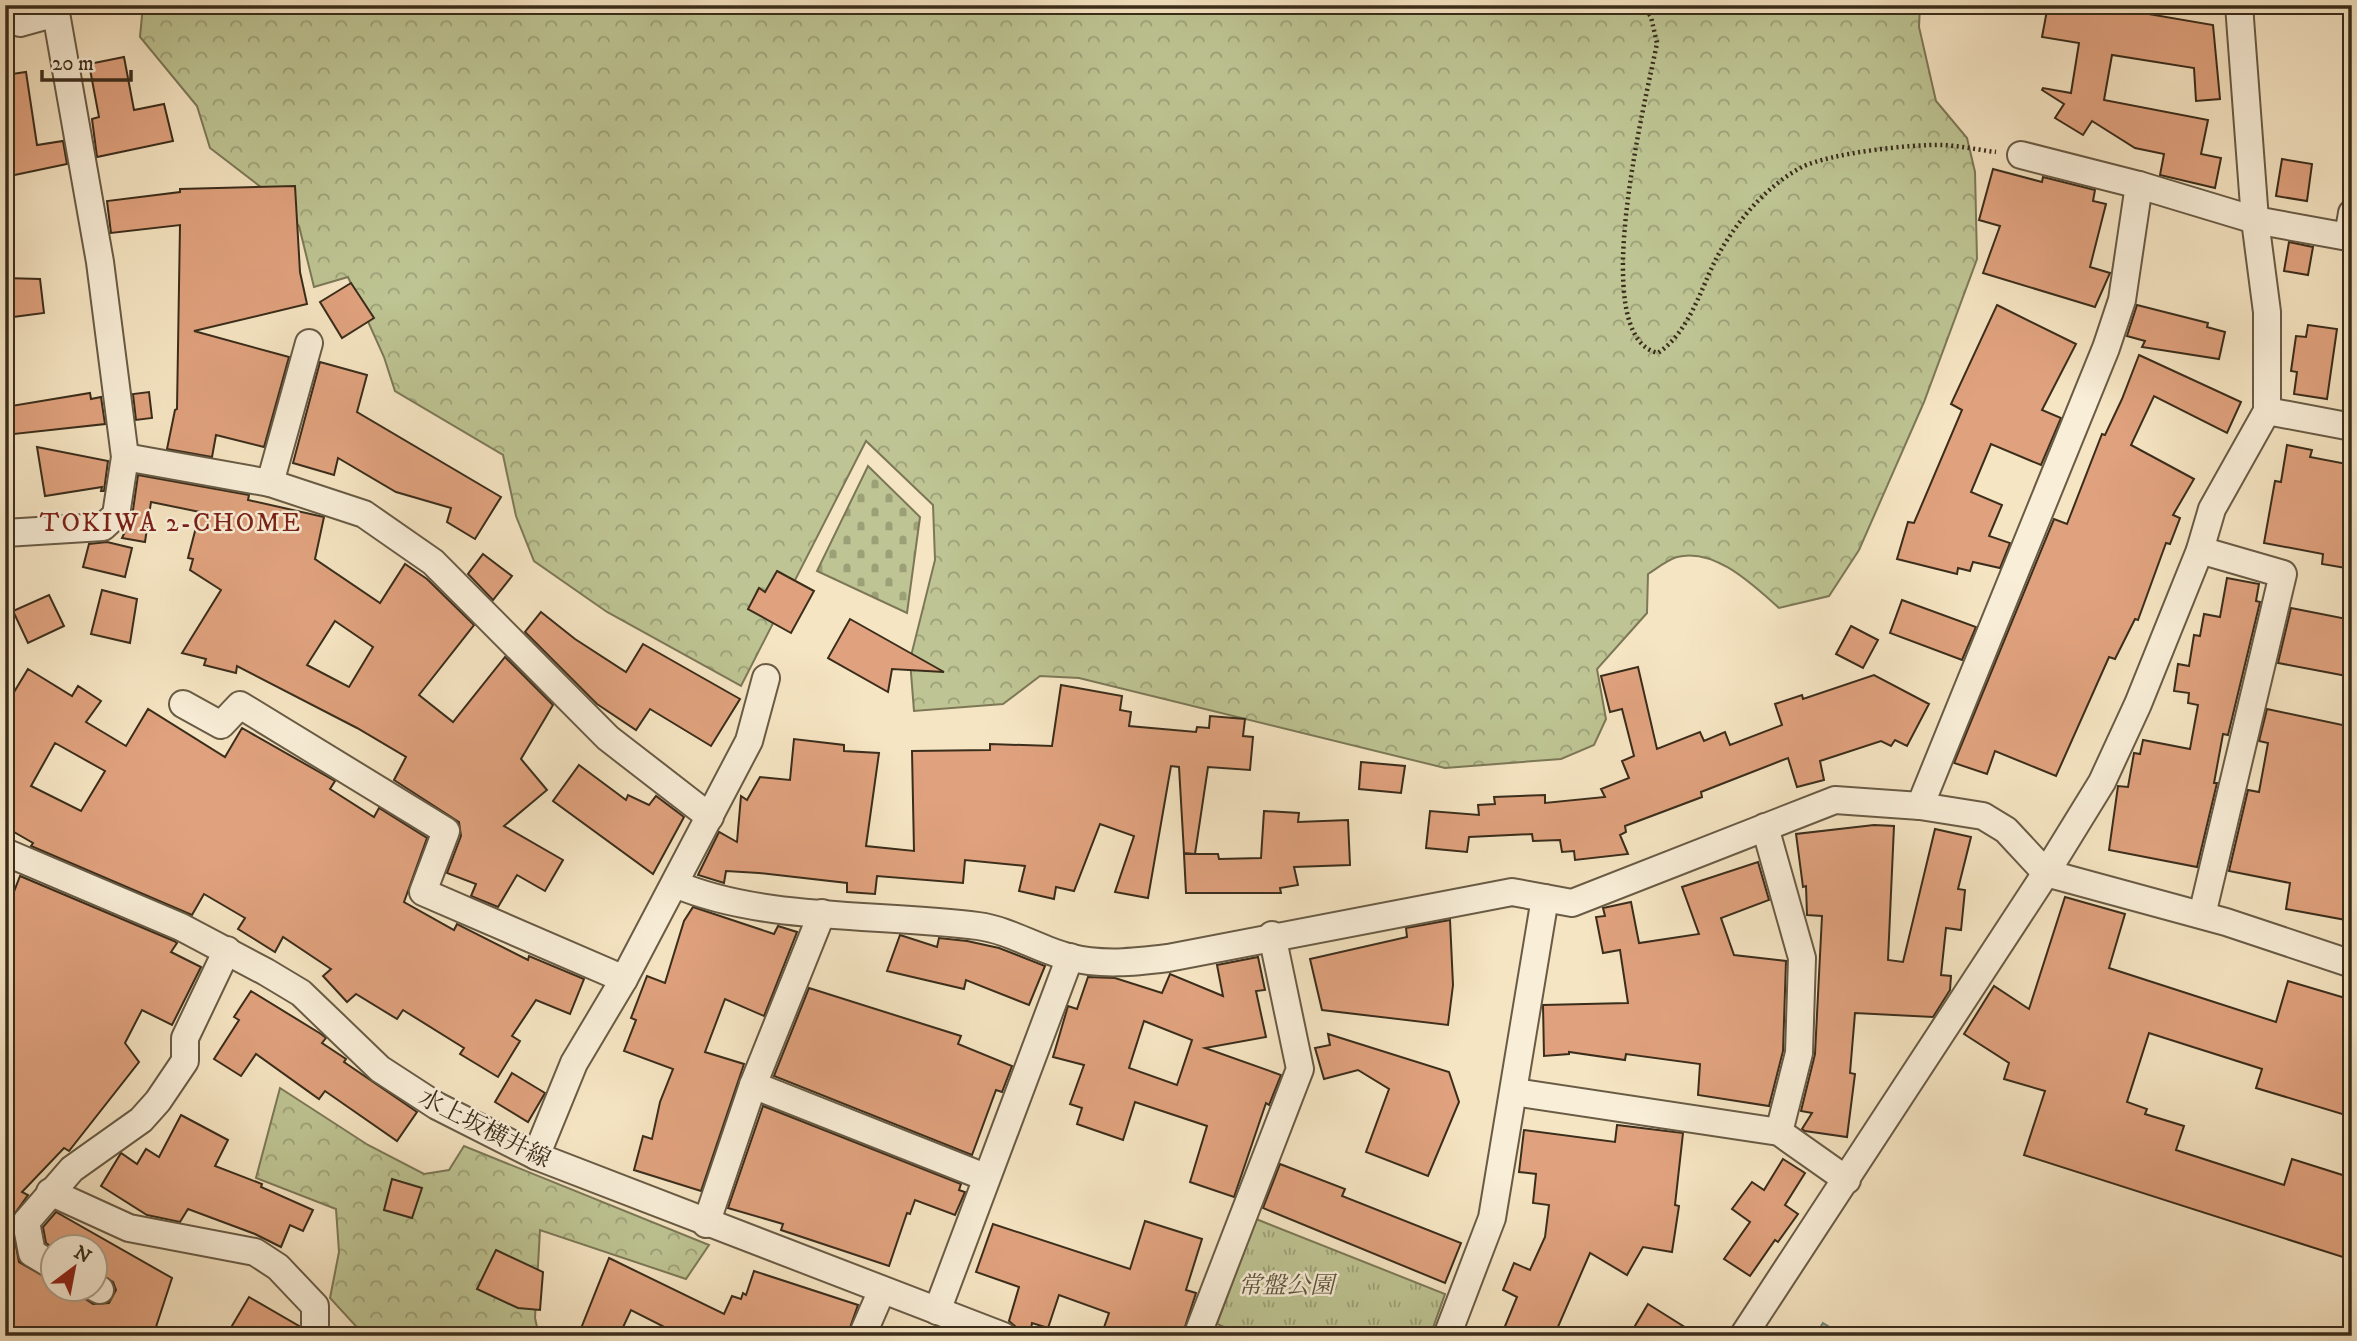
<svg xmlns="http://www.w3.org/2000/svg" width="2357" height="1341" viewBox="0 0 2357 1341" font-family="'IM FELL DW Pica','Noto Serif JP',serif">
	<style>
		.forest { fill: url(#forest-crowns); stroke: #7c7857; stroke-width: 2 }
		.cemetery { fill: url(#cemetery-stones); stroke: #7c7857; stroke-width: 2 }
		.park { fill: url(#park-tufts); stroke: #7c7857; stroke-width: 2 }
		.water { fill: url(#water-ripples); stroke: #758479; stroke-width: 2 }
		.building { fill: #e0a27e; stroke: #3a2d1b; stroke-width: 2; fill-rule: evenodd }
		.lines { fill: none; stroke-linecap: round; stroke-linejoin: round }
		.minor-casing { stroke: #695b45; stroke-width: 30 }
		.path { stroke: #3a2d1b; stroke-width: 4.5; stroke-dasharray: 2 3.5; stroke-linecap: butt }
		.minor { stroke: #f9eed8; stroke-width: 26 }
		.labels { text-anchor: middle; stroke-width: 5; stroke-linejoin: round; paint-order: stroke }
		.street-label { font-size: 24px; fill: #3a2d1b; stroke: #f9eed8 }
		.park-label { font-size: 24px; font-style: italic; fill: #5b5339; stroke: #f9eed8 }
		.neighbourhood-label { font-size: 26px; letter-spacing: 2px; fill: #7a1f14; stroke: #f9eed8 }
	</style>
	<defs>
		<pattern id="forest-crowns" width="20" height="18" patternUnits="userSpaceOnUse" patternTransform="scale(1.75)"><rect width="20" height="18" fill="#bec493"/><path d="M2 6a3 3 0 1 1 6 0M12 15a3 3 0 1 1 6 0" fill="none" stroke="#9ba077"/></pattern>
		<pattern id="cemetery-stones" width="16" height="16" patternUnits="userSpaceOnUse" patternTransform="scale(1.75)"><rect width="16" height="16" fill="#bec493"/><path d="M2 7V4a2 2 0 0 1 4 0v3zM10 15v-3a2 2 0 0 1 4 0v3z" fill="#9ba077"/></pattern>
		<pattern id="park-tufts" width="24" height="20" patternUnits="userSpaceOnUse" patternTransform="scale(1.75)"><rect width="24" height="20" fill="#bec493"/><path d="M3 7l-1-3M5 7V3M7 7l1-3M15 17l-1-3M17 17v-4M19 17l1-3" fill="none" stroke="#9ba077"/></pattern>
		<pattern id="water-ripples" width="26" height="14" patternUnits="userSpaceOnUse" patternTransform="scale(1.75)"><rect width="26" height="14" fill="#9dbeb8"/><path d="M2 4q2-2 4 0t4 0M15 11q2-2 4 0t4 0" fill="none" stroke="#819b95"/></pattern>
	</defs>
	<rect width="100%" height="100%" fill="#f6e5c3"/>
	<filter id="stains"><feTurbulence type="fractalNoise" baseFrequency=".00286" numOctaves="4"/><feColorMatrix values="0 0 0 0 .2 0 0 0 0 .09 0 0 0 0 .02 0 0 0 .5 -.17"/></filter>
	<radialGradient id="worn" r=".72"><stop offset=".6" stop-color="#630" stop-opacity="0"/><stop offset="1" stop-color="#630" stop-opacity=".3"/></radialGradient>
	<g class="forest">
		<path d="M143,5H1920L1919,27L1936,101L1967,138L1975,172L1977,259L1924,402L1859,550L1829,596L1779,608C1754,586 1715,547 1677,557C1667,560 1656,569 1648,574L1647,613L1597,669L1606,719L1594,745L1561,759L1445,768L1079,678L1040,676L1003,704L914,711L910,660L935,560L933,505L866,441L741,686L607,612L534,561L516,516L503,455L395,391L384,357L348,277L314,287L299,226L266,191L210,148L197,106L140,37Z"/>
		<polygon points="280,1088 368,1145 424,1174 449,1170 464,1146 709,1245 686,1279 540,1230 535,1318 539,1336 399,1336 393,1330 364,1335 330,1298 339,1252 336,1209 256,1178"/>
	</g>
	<polygon class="cemetery" points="868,466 920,517 907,613 817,571"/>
	<polygon class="park" points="1256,1219 1445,1294 1430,1336 1245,1336 1217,1324"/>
	<polygon class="water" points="1823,1323 1844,1336 1815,1336"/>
	<g class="building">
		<polygon points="2048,5 2096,5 2213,25 2220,99 2196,101 2194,68 2112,55 2104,100 2208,120 2201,154 2221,158 2215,188 2160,175 2164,154 2135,148 2092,121 2083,135 2055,118 2064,104 2042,90 2043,88 2071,93 2079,43 2042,37"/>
		<polygon points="124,57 134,110 164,104 173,141 97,157 92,119 99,117 89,64"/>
		<polygon points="26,72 37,145 63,141 67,164 5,177 5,75"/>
		<polygon points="2282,159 2312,164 2307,201 2276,196"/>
		<polygon points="1993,169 2042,182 2043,177 2095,190 2093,201 2106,204 2090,267 2110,273 2095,307 1983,273 2000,226 1979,220"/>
		<polygon points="295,186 300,272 307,304 194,331 289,357 264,447 216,435 212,457 167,449 175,410 177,409 180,225 111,233 107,201 180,192 180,189"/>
		<polygon points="2289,242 2313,247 2308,275 2284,271"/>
		<polygon points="5,278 40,279 44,313 5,318"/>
		<polygon points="351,283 374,318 342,338 320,302"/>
		<polygon points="1997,305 2076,344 2042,410 2061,418 2041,465 1991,444 1971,492 2002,505 1989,536 2010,543 2000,568 1973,562 1970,571 1958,568 1957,574 1897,559 1908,522 1914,523 1962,410 1951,404"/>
		<polygon points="2137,305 2208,323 2207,327 2225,332 2219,359 2142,347 2145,341 2127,336"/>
		<polygon points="2308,325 2337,329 2327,399 2294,394 2297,372 2291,371 2296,336 2306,337"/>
		<polygon points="2139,355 2241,402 2227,433 2154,396 2131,445 2194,479 2173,515 2180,518 2170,544 2166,543 2138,620 2135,619 2115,659 2109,657 2056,776 1995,751 1987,774 1954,763 2054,519 2067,524 2102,434 2105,435 2122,399"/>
		<polygon points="320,362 367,375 357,412 501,497 475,539 447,522 451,508 396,492 338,458 334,475 293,463"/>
		<polygon points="149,392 152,418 136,420 133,394"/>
		<polygon points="90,393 91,399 101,397 105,424 5,435 5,407"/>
		<polygon points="2287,445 2312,450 2310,457 2352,465 2352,569 2322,564 2323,554 2264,543 2275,481 2281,482"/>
		<polygon points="37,447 108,461 104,491 101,491 102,487 45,496"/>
		<path d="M138,475L249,495L248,500L324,517L315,559L380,603L405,564L427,579L474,625L419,695L453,722L505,657L553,705L521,759L547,790L504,826L563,860L545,891L517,875L498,907L471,896L476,884L447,873L461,836L459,822L394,780L406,757L357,728L237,666L236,673L204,665L206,659L182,653L221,590L190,570L193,559L188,558L200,512L151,502L145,542L122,538L132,517ZM335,621L373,647L349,687L307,665Z"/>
		<polygon points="107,542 132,548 125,577 83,567 89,544"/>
		<polygon points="483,554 512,576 493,600 468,574"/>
		<polygon points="777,571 814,591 791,633 748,609 759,588 765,592"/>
		<polygon points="2227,578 2259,584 2256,601 2260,602 2228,735 2223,734 2214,783 2217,783 2197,867 2109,850 2118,786 2128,787 2134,753 2140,754 2143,740 2190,749 2198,705 2188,703 2189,693 2174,691 2178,664 2189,666 2194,635 2200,636 2204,614 2220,617"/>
		<polygon points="102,590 137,599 130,643 91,634"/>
		<polygon points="49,595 64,626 28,643 13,611"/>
		<polygon points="1902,600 1976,627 1962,660 1890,633"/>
		<polygon points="2291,608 2352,620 2352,677 2278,663"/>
		<polygon points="541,612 575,639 626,672 643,644 740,699 711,746 650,709 636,730 597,704 525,632"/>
		<polygon points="850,619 944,672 892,669 888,692 828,658"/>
		<polygon points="1851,626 1878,640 1863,668 1836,654"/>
		<polygon points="1638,667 1657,749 1700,732 1704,741 1725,732 1730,745 1782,725 1775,704 1802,695 1803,699 1874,675 1929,704 1907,746 1895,740 1891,746 1881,741 1820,761 1824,780 1797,787 1788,758 1701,792 1702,797 1625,826 1626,832 1620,835 1628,854 1575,860 1574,851 1562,852 1560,840 1533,841 1532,834 1469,837 1467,852 1426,848 1430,811 1479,815 1478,805 1495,804 1494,797 1545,795 1545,803 1605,797 1601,789 1629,778 1622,761 1634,756 1622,709 1610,712 1601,676"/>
		<path d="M28,669L72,696L78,686L101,701L86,722L126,746L148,709L225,757L242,728L335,781L330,789L374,817L379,808L427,838L404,902L454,930L457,924L528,960L529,956L584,979L570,1014L536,1000L512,1036L520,1041L498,1077L460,1054L464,1048L403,1010L397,1019L356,994L347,1002L323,976L331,969L283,937L275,952L238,929L245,918L204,894L192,915L31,846L33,843L7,828L5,831V707ZM55,743L105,771L81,811L31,786Z"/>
		<polygon points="1061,685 1122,696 1120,710 1131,712 1129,726 1196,732 1197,727 1209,728 1210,716 1245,719 1243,736 1253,737 1250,770 1208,767 1195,854 1184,853 1179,767 1171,766 1148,898 1115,892 1134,836 1100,824 1074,891 1056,887 1054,899 1019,891 1025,866 965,860 963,883 877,876 875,894 847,892 847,883 759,873 726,871 724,883 698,875 719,832 737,842 741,796 747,800 760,777 790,780 794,739 844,745 844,751 879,753 866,846 914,851 912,751 990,750 990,744 1052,746"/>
		<polygon points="2267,709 2352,727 2352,887 2346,920 2286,909 2290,883 2229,871 2248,790 2259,792 2268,743 2259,741"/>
		<polygon points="1361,762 1405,766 1401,793 1359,789"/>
		<polygon points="579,765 626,800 628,795 649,805 656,796 684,817 653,874 553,801"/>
		<polygon points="1264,811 1299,813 1298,822 1348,820 1350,865 1294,867 1298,885 1280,888 1281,893 1186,893 1184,854 1218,854 1219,859 1261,858"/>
		<polygon points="1874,825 1894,826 1888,960 1903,962 1935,829 1971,837 1958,889 1965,890 1961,930 1946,928 1941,975 1951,976 1950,990 1933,1017 1855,1013 1850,1073 1855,1074 1847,1137 1805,1131 1802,1129 1812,1113 1801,1111 1815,1054 1822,916 1807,915 1806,886 1803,887 1796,834"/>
		<polygon points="1758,862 1769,900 1721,918 1734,955 1786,961 1783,1051 1769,1106 1698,1095 1700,1064 1626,1054 1625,1060 1569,1052 1569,1054 1544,1056 1543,1005 1628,1003 1620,950 1603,953 1596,917 1605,916 1603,908 1631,902 1639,943 1699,934 1682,887"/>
		<polygon points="20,876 174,941 177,943 171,952 201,967 172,1025 142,1010 125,1043 139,1062 69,1151 64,1148 22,1192 28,1195 11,1219 19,1262 52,1281 52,1289 78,1289 81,1296 93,1304 109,1303 116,1290 113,1282 94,1271 94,1247 52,1247 46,1243 43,1227 56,1212 172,1278 153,1336 20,1336 5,1326 5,915"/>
		<polygon points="2065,897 2125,914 2109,968 2276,1022 2288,981 2352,1000 2352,1117 2256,1088 2262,1069 2149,1033 2127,1102 2147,1109 2145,1114 2184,1126 2176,1150 2284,1185 2292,1159 2352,1178 2344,1204 2352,1206 2352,1260 2024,1155 2045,1091 2004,1079 2009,1063 1964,1034 1994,986 2029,1009"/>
		<polygon points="693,907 774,934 778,926 797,932 764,1016 725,999 705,1052 744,1064 701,1191 634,1170 643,1136 652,1139 660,1102 673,1069 624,1051 636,1020 631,1018 647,976 665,983 684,921"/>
		<polygon points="1450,920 1453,985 1448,1025 1322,1010 1310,959 1407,937 1406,928"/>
		<polygon points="900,935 937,947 939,938 967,941 999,948 1045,966 1029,1005 966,980 964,989 887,971"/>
		<path d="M1258,957L1265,990L1256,991L1266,1037L1205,1048L1281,1075L1269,1105L1266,1103L1234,1197L1190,1182L1207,1126L1135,1102L1123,1140L1077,1124L1082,1108L1070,1104L1084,1065L1053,1057L1068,1006L1077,1009L1088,977L1115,978L1162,993L1170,974L1223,996L1217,965ZM1144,1021L1192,1040L1177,1085L1129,1068Z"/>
		<polygon points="809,988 961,1036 958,1044 1012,1066 1002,1092 996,1090 972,1155 774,1076"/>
		<polygon points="251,991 321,1034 326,1038 322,1043 346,1059 344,1062 417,1112 397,1141 325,1091 319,1099 256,1054 241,1076 214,1059 239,1020 234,1017"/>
		<polygon points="1328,1034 1449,1072 1459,1102 1428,1176 1366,1152 1389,1089 1358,1070 1324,1079 1315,1048 1330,1045"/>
		<polygon points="512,1073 545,1093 528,1122 495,1102"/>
		<polygon points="763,1106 961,1184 959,1190 965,1192 955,1215 915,1200 910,1214 907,1213 889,1266 781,1230 783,1224 728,1208"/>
		<polygon points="181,1115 228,1140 215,1166 262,1184 261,1187 313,1210 303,1231 290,1225 281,1247 255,1234 188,1209 180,1222 147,1215 101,1186 121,1153 137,1164 146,1149 159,1157"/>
		<polygon points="1617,1125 1683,1133 1675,1205 1679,1206 1672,1252 1643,1247 1627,1275 1590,1253 1554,1336 1501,1336 1517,1297 1503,1290 1514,1263 1530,1270 1545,1237 1549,1205 1533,1203 1536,1174 1519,1172 1524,1130 1615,1142"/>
		<polygon points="1783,1159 1805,1173 1785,1205 1798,1214 1778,1242 1775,1240 1750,1276 1724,1259 1750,1222 1732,1209 1752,1182 1764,1190"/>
		<polygon points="1280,1164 1345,1189 1342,1196 1461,1243 1445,1283 1263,1208"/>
		<polygon points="392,1179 422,1188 412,1218 384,1210"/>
		<polygon points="1145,1221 1202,1239 1186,1290 1196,1293 1182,1336 1101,1336 1109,1313 1059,1295 1048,1328 1032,1323 1030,1336 1018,1336 1016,1327 1009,1321 1019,1287 976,1272 993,1224 1130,1269"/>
		<polygon points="496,1250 543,1272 540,1310 518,1308 477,1289"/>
		<polygon points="609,1258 724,1314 732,1296 741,1299 743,1293 746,1295 754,1271 858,1305 847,1336 682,1336 631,1310 619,1336 578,1336"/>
		<polygon points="249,1297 299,1326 304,1336 226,1336"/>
		<polygon points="1648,1304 1699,1336 1629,1336"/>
	</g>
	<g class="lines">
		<g class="minor-casing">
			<g id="minor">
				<polyline points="2021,155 2139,185"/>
				<polyline points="2267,411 2352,427"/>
				<polyline points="125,457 270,483 364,514 433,562 608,738 710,817"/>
				<polyline points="270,483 309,343"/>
				<polyline points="5,533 103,527 116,515 125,457 100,262 56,13 20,23"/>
				<polyline points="2200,550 2283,574 2202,915"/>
				<polyline points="183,704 221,725 240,705 446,831 423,892 624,979"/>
				<polyline points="1920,806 2106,348 2122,300 2139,185 2255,220 2348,237 2352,213"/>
				<polyline points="1765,827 1802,958 1799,1053 1779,1132"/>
				<polyline points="5,852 181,927 266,972 301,993 380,1069 437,1106 536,1156 1003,1336"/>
				<path d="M675,884C765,922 881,913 978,926C1009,930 1038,949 1068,957C1102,966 1135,962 1168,958L1512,892L1572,903L1835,800L1920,806L1983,816L2006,830L2046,873L2102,782L2138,704L2200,550L2212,509L2267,411V312L2255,220L2239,5"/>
				<polyline points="753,1085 985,1177"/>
				<polyline points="1514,1092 1779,1132 1847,1180"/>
				<polyline points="536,1156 574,1063 624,979 749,741 766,678"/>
				<polyline points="50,1192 129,1228 255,1252 278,1267 315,1306 315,1325"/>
				<polyline points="706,1224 753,1085 822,913"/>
				<polyline points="52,1265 32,1253 26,1222 72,1169 141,1120 158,1101 185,1061 185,1038 227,950"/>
				<polyline points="94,1287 100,1290"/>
				<polyline points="937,1311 1070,957"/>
				<polyline points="862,1336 882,1290"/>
				<polyline points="1197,1336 1300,1069 1272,935"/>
				<polyline points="1447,1336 1492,1218 1545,898"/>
				<polyline points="1743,1336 2046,873 2226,922 2352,964"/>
			</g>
		</g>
		<path class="path" d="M1643,5L1651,17L1657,43C1647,96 1585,337 1658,353C1689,332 1700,291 1716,259C1735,223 1766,186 1802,167C1831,153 1910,144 1943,145C1961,146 1979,150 1996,152"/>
		<use href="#minor" class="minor"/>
	</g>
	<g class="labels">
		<g class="street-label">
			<text transform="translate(485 1128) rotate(27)" y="8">水上坂横井線</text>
		</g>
		<g class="park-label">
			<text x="1286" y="1293">常盤公園</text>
		</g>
		<g class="neighbourhood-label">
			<text x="171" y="531">TOKIWA 2-CHOME</text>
		</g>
	</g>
	<rect width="2357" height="1341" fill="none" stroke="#f6e5c3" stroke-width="28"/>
	<rect x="7" y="7" width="2343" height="1327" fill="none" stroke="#3a2d1b" stroke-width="3.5"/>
	<rect x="14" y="14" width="2329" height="1313" fill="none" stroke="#3a2d1b" stroke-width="2"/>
	<g transform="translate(74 1268) rotate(32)"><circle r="33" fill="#f9eed8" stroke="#ada18c" stroke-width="2"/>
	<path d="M0-5L12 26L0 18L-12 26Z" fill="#8f2418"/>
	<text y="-10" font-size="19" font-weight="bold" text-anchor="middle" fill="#3a2d1b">N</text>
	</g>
	<path d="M42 70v10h89v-10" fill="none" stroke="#3a2d1b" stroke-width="3.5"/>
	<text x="52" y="70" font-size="21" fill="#3a2d1b" stroke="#f9eed8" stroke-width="5" paint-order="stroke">20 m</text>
	<rect width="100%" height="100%" filter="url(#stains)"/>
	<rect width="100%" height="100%" fill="url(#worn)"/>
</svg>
